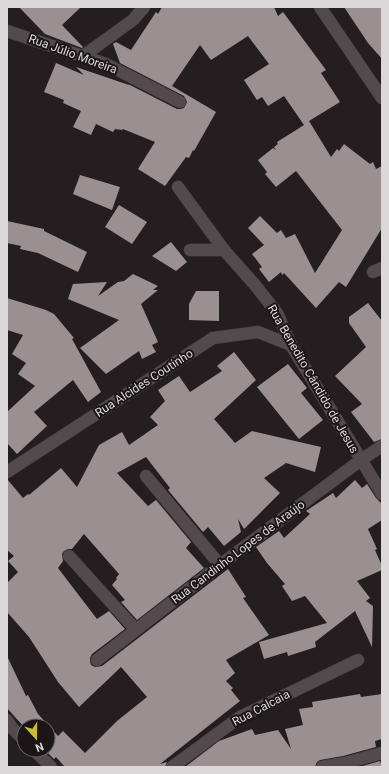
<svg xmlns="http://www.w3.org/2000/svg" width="389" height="774" viewBox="0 0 389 774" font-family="Roboto,sans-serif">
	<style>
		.building { fill: #9a9091 }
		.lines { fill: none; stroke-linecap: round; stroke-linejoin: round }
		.minor-casing { stroke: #3f3a3d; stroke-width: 13 }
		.minor { stroke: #524a4d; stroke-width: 12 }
		.labels { text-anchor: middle; stroke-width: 4; stroke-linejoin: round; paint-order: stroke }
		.street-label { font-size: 12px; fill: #dcd8da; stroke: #1c1518 }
	</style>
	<rect width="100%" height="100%" fill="#251e21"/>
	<g class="building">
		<polygon points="19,7 81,7 62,25 83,47 82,48 45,34"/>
		<polygon points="162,7 274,7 278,16 283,12 326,70 321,73 340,102 309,121 331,157 337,149 339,151 344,144 370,164 373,162 376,169 382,166 382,228 346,287 339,282 316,308 284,273 282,275 281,272 269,282 259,269 262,267 252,254 264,245 248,228 260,216 277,233 281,230 286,238 295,234 315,273 342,230 296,171 276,187 265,174 267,172 258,160 273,148 276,150 274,147 278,144 277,142 304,125 284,96 268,106 262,97 257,100 244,80 269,64 248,36 211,60 200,45 172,86 216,112 194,151 193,150 189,158 186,157 165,186 138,169 155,142 123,129 122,130 115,129 113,132 96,124 91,135 73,127 81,111 63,103 64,100 44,92 56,63 84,75 76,67 129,85 128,84 177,109 181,109 184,108 187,102 184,96 120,63 113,44 116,42 131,50 156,12 158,14"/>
		<polygon points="344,7 382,7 382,59 368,43"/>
		<polygon points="80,175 120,187 112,210 73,194"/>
		<polygon points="119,205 147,222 132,244 105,227"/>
		<polygon points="7,221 44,229 44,231 87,252 78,272 38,253 20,249 21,246 7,243"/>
		<polygon points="171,242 187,262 176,271 152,256"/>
		<polygon points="133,274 158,286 153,290 158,290 141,304 158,342 152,345 156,352 142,359 139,351 106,374 80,348 119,320 68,299 73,284 107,282 98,296 118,282 124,281"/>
		<polygon points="196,291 219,291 219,321 189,320 189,304"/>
		<polygon points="7,298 46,310 54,314 74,338 72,339 101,392 88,402 73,380 34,412 47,426 17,454 7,443 7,412 35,386 18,374 26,363 12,354 23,335 7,330"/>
		<polygon points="368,303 382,321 382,439 374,442 351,412 362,404 335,376 366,347 349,323 349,317"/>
		<polygon points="234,352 256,380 214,419 235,443 252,431 321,447 315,472 286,463 264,478 280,493 244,529 238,519 241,532 224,546 208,527 203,532 168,490 170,488 146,457 117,473 148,506 156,500 191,542 186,548 204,568 137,620 121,602 125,600 112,585 117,579 116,578 119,574 84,534 72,549 68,549 64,551 62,554 63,561 58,568 97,619 109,611 125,629 92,654 90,658 90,661 91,665 95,667 102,666 228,569 246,597 243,598 269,635 226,660 235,673 226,681 233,688 231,690 240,701 160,764 167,762 165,767 65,767 56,757 54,759 45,750 48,750 48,726 24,727 7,708 7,656 26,696 28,695 38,714 58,736 63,731 85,753 117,721 147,697 121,667 79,707 58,682 29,637 7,612 7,583 18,572 8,561 14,556 7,550 7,479 23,498 28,494 29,495 61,468 77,487 99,445 122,432 129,445 158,425 150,417 165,401 158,390 179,376 190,392 222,371 217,366"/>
		<polygon points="288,364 307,388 301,393 323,420 299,439 257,387"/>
		<polygon points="355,480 362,488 367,484 376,498 382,504 382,520 368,529 377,549 375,550 382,566 382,570 357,581 370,598 366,601 373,606 372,647 355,611 315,642 316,647 288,656 287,652 264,659 259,642 327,623 305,596 292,601 282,586 285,584 267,563 256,547 279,531 284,538 310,514 306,511 333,493 336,498"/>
		<polygon points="360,694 361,697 382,694 382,739 375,741 376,747 343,756 320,760 317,762 315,767 185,767 219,741 252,729 255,735 278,730 291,749 285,729 303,725 299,709 313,707 312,702"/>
		<polygon points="380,761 382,767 359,767"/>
	</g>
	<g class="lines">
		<g class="minor-casing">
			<g id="minor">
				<polyline points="320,7 382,98"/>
				<polyline points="7,31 106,64 180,102"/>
				<polyline points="83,56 133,20 144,7"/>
				<polyline points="178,187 224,250"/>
				<polyline points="190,250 224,250 255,285 277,313 291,345 382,494"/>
				<polyline points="373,272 382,268"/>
				<polyline points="7,472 213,338 258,332 291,345"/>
				<polyline points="146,476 220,565"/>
				<polyline points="69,556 136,630"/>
				<polyline points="97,660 220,565 361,460 382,446"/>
				<polyline points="7,720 12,728 24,740"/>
				<polyline points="34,750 51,767"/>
				<polyline points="172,767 240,717 358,660"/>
				<polyline points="322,767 345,763 382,753"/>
			</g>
		</g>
		<use href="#minor" class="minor"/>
	</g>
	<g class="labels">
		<g class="street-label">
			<text transform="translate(73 54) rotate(20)" y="4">Rua Júlio Moreira</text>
			<text transform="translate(313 379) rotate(60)" y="4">Rua Benedito Cândido de Jesus</text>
			<text transform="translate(144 383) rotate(-33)" y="4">Rua Alcides Coutinho</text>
			<text transform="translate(238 552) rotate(-37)" y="4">Rua Candinho Lopes de Araújo</text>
			<text transform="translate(261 708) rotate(-28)" y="4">Rua Calcaia</text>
		</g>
	</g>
	<rect width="389" height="774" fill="none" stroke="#dcd8da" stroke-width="16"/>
	<g transform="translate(36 738) rotate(159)"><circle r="19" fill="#1c1518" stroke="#696366"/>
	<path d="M0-3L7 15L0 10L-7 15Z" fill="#c9ba3a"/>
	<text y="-6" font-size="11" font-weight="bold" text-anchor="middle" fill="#dcd8da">N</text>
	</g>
</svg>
